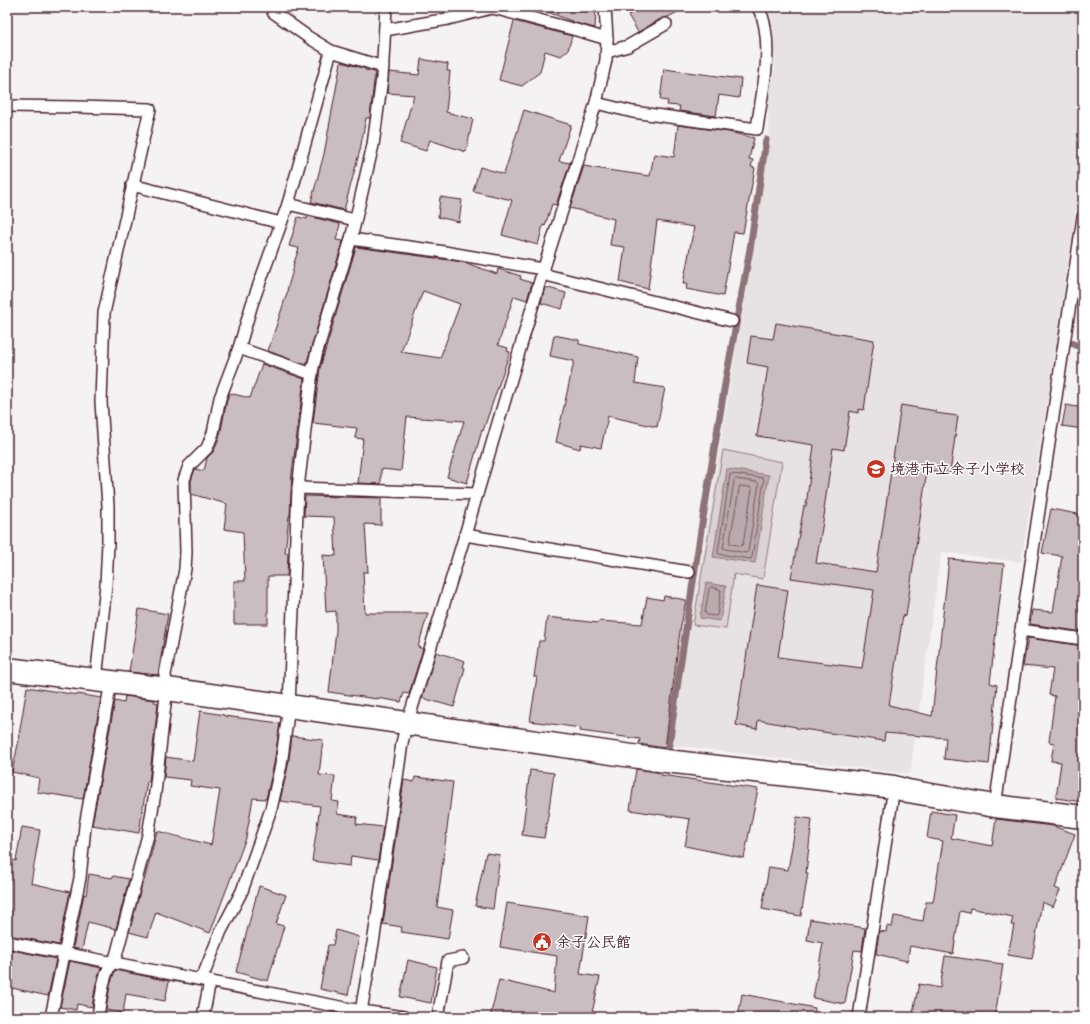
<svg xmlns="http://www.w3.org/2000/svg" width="1090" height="1024" viewBox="0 0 1090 1024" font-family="Mynerve,'Klee One',sans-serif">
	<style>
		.built { fill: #e7e2e3 }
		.green { fill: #dbd2d5; stroke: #927880 }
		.water { fill: #baa9ae; stroke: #8d727a }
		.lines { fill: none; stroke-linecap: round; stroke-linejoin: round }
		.shore { stroke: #77565f; stroke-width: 1 }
		.stream { stroke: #8d727a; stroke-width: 7 }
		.building { fill: #cabdc1; stroke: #4a1f2b; fill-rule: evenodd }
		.service-casing { stroke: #4a1f2b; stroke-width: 14 }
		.tertiary-casing { stroke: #4a1f2b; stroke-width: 25 }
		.service { stroke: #fff; stroke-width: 11 }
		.tertiary { stroke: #fff; stroke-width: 22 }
		.labels { text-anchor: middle; stroke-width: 3; stroke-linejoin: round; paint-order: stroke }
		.poi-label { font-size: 15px; font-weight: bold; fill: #4a1f2b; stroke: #fff; text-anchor: start }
	</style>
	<rect width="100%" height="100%" fill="#f4f2f2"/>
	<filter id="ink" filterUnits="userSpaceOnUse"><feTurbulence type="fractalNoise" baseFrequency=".025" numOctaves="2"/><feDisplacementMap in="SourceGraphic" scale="8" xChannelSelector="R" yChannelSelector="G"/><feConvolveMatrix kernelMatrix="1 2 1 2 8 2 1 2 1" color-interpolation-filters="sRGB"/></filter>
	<g filter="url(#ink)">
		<polygon class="built" points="767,7 1061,7 1083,13 1083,163 1050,385 1021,562 941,552 910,774 671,745 757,222 769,138 768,106 775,66 774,46 772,24"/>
		<polygon class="green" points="723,450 782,462 763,579 734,574 726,629 693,625"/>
		<g class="water">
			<polygon points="727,469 769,475 755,563 713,557"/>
			<polygon points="706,583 726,586 720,621 700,618"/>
		</g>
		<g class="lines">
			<g class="shore">
				<polygon points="732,474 763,478 764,480 752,557 751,559 719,554 718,552 730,475"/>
				<polygon points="736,479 757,482 759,484 748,551 746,553 725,549 723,548 734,481"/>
				<polygon points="740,486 750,487 752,489 743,544 741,546 732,544 730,543"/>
				<polygon points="711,587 719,589 721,590 717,615 715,616 707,615 705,613 709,589"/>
			</g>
			<g class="stream">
				<polyline points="1070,342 1083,349"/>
				<polyline points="669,745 679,674 701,530 725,384 750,249 766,140"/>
			</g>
		</g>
		<g class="building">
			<polygon points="541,7 596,7 595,28 579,24 540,9"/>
			<polygon points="643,7 687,7 668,17 662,18 638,32 628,15"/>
			<polygon points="514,21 572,36 568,50 561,56 545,51 540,72 522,86 499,80"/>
			<polygon points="421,59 448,64 447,71 450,71 446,112 473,119 466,152 430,140 426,151 400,143 414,95 387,93 389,72 419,75"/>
			<polygon points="341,62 366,69 365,70 375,72 370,118 366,118 360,150 344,210 311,202 324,154"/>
			<polygon points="664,69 741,79 739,98 719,95 716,116 679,111 680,106 667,105 668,101 660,100"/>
			<polygon points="524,110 571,125 559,161 570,163 556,205 552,204 545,226 543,225 538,245 502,235 512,200 473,191 480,167 504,174"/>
			<polygon points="678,125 729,132 754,138 749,159 753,160 751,167 755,168 743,233 734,232 723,296 686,289 687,284 683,284 694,227 657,221 648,289 620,282 625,247 610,245 614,219 570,208 584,166 607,170 650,176 654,154 674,157"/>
			<polygon points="440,197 462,200 459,222 438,217"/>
			<polygon points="308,216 340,224 336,240 343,241 306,365 268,351 288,290 287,290 294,267 293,266 299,248 289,246 298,217 307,219"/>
			<path d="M356,247L463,262L497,274L498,269L521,276L520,279L532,283L527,300L514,296L498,345L508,348L507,351L510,352L483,431L482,430L467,483L447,477L464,421L407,417L401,471L381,469V484L358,483L363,439L355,438L357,428L313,423L320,368ZM423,291L460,304L440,358L401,352Z"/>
			<polygon points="545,287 566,293 562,309 541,303"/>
			<polygon points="776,323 874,340 864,410 858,409 858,413 850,411 844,450 833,448 824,509 825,510 816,563 876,572 901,405 936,411 935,413 958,416 950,473 927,470 906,616 903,615 889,705 932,716 949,559 1004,564 990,683 997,685 989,764 944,759 946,738 885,733 884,741 796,728 796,727 758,720 757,729 736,725 757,585 788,590 778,657 862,668 874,590 791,578 804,506 806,506 814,445 757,436 768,367 747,363 751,336 773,339"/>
			<polygon points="554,335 579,340 579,344 638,357 635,383 665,388 657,427 608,416 601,448 581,444 580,449 556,442 574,361 550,356"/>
			<polygon points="262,364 304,379 292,473 290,516 289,516 285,553 288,553 287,576 268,576 268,624 234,624 234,581 245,581 243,532 224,529 227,504 191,494 191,481 195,469 204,471 207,458 214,451 220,435 227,400 229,393 250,398"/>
			<polygon points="1066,405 1083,408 1083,429 1062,426"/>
			<polygon points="305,496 381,498 381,525 365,524 368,572 363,572 365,613 428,613 418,647 423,649 409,694 404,693 401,702 377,698 377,699 329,692 336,631 336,611 326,612 323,555 336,556 334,517 304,516"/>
			<polygon points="1051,509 1083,515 1083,632 1030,624 1032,610 1053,612 1062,556 1042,553"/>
			<polygon points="664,596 686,600 680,631 665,748 639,744 640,739 580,731 581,728 530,721 537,677 534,677 539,641 544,641 547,617 598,623 599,621 642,624 647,597 663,600"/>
			<polygon points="139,609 168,614 158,675 129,672"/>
			<polygon points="1028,638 1083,646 1083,802 1056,798 1061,762 1051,761 1054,743 1049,742 1055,696 1049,695 1053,669 1023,666"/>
			<polygon points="436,652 465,661 463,667 465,668 454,707 422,698"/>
			<polygon points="27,687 78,695 78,694 101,698 83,799 37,792 39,778 12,772 20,735 19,735"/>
			<polygon points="125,696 155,700 154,702 158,703 149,782 147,781 139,833 92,825 115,701 124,703"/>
			<polygon points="200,711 224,715 224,716 280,723 274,764 266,799 253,798 246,838 210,933 156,912 148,937 129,932 143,881 144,881 157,831 211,845 220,790 190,786 191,780 164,777 166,757 193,761"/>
			<polygon points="292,736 323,740 319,775 335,776 332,801 339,802 337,814 357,817 356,824 383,827 378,860 351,856 350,866 312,861 320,806 280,801 288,766"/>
			<polygon points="636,769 662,773 661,775 758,789 744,858 685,846 690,819 630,810"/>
			<polygon points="530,770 554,773 548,816 544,838 522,835"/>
			<polygon points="415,777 453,782 437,907 453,910 448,939 401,932 402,927 383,924 404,780 414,782"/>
			<polygon points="931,811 955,815 951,838 992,846 996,819 1053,826 1075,834 1055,888 1060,890 1053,907 1042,902 1032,959 1008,955 1014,925 1011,925 1013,917 970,908 969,913 960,911 953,954 910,946 907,961 876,954 879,931 886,932 887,926 892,927 894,916 923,921 926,902 933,902 943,841 927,838"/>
			<polygon points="797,817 812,819 806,873 808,873 801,916 762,909 769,867 788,870"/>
			<polygon points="22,827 40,830 31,883 70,892 59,945 9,935 10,931 7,930 7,859 16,861"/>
			<polygon points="486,853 500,855 493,909 475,906"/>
			<polygon points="89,874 112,878 113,876 129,879 116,929 88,922 82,950 73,948 84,894 86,895"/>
			<polygon points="259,886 286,895 276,924 284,926 268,981 236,972"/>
			<polygon points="507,903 589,916 580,974 600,977 591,1017 490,1017 499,980 554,993 557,956 500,947"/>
			<polygon points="810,919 865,928 862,951 854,950 845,1004 813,998 823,943 807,940"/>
			<polygon points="336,930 359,937 348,995 320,989 328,945 333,945"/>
			<polygon points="7,949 56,959 48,996 7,987"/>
			<polygon points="945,956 1003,964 995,1017 971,1013 971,1017 912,1017 919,984 940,988"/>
			<polygon points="408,960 437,967 431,1003 400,997"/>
			<polygon points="70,961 101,968 96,983 92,1007 77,1004 76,1010 60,1007"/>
			<polygon points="115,970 169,981 165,1001 126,994 123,1013 106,1010 110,986"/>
			<polygon points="742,994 815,1008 814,1017 738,1017"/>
		</g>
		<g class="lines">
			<g class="service-casing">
				<g id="service">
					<polyline points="273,12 308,37 331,51 383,67"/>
					<polyline points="385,30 448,19 492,8 501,10 580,31 607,39"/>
					<polyline points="607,52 628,46 666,24"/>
					<path d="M596,103L633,112L757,129C761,96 771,61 765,28C764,21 761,13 758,7"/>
					<polyline points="7,106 77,107 150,109 104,313 101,402 108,506 108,543 106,585 96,680"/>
					<polyline points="132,185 281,223"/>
					<polyline points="288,204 355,220"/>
					<polyline points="351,239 438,251 543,269"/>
					<polyline points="542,274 732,321"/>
					<polyline points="239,348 312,374"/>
					<polyline points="298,488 477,494"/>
					<polyline points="465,535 689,572"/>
					<polyline points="1021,630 1083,217"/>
					<polyline points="995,806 1021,630 1083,639"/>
					<polyline points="7,942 361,1011 404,1017"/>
					<polyline points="200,979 205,971 221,931 242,891 271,809 281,765 289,706 298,488 311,380 313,367 318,348 351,239 373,145 382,78 386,7"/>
					<polyline points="51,1017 80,878 85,826 111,682"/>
					<path d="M98,1017C101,996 103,972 116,956L148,835L155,793L165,704L167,689L165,675L185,569L186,552L184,480L189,466L207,448L213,433L220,398L239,348L252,304L288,204L331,51"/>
					<polyline points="203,1017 210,981"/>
					<polyline points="360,1017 374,937 402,743 407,722 412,708 465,535 542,274 596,103 606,60 607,39 605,7"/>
					<polyline points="438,1017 448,961 463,958"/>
					<polyline points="859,1017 894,787"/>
				</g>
			</g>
			<g class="tertiary-casing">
				<polyline id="tertiary" points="7,669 167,689 289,706 666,761 894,787 908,791 995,806 1083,817"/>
			</g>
			<use href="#service" class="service"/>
			<use href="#tertiary" class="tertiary"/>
		</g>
	</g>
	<defs>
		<g id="school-disc" transform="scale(1)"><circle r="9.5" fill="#c8321e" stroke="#fff"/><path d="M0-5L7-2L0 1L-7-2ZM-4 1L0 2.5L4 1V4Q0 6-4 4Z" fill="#fff"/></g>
		<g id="civic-disc" transform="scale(1)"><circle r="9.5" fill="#c8321e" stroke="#fff"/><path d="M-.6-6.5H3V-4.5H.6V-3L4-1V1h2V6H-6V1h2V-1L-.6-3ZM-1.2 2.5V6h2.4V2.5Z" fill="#fff"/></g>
	</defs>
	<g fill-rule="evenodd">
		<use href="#school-disc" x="876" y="469"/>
		<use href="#civic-disc" x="542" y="942"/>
	</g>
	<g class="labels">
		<g class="poi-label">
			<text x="890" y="474">境港市立余子小学校</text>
			<text x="556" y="947">余子公民館</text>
		</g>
	</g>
	<rect width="1090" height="1024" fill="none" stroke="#fff" stroke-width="24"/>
	<rect x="12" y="12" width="1066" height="1000" fill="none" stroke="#4a1f2b" stroke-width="1.5" filter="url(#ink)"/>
</svg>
